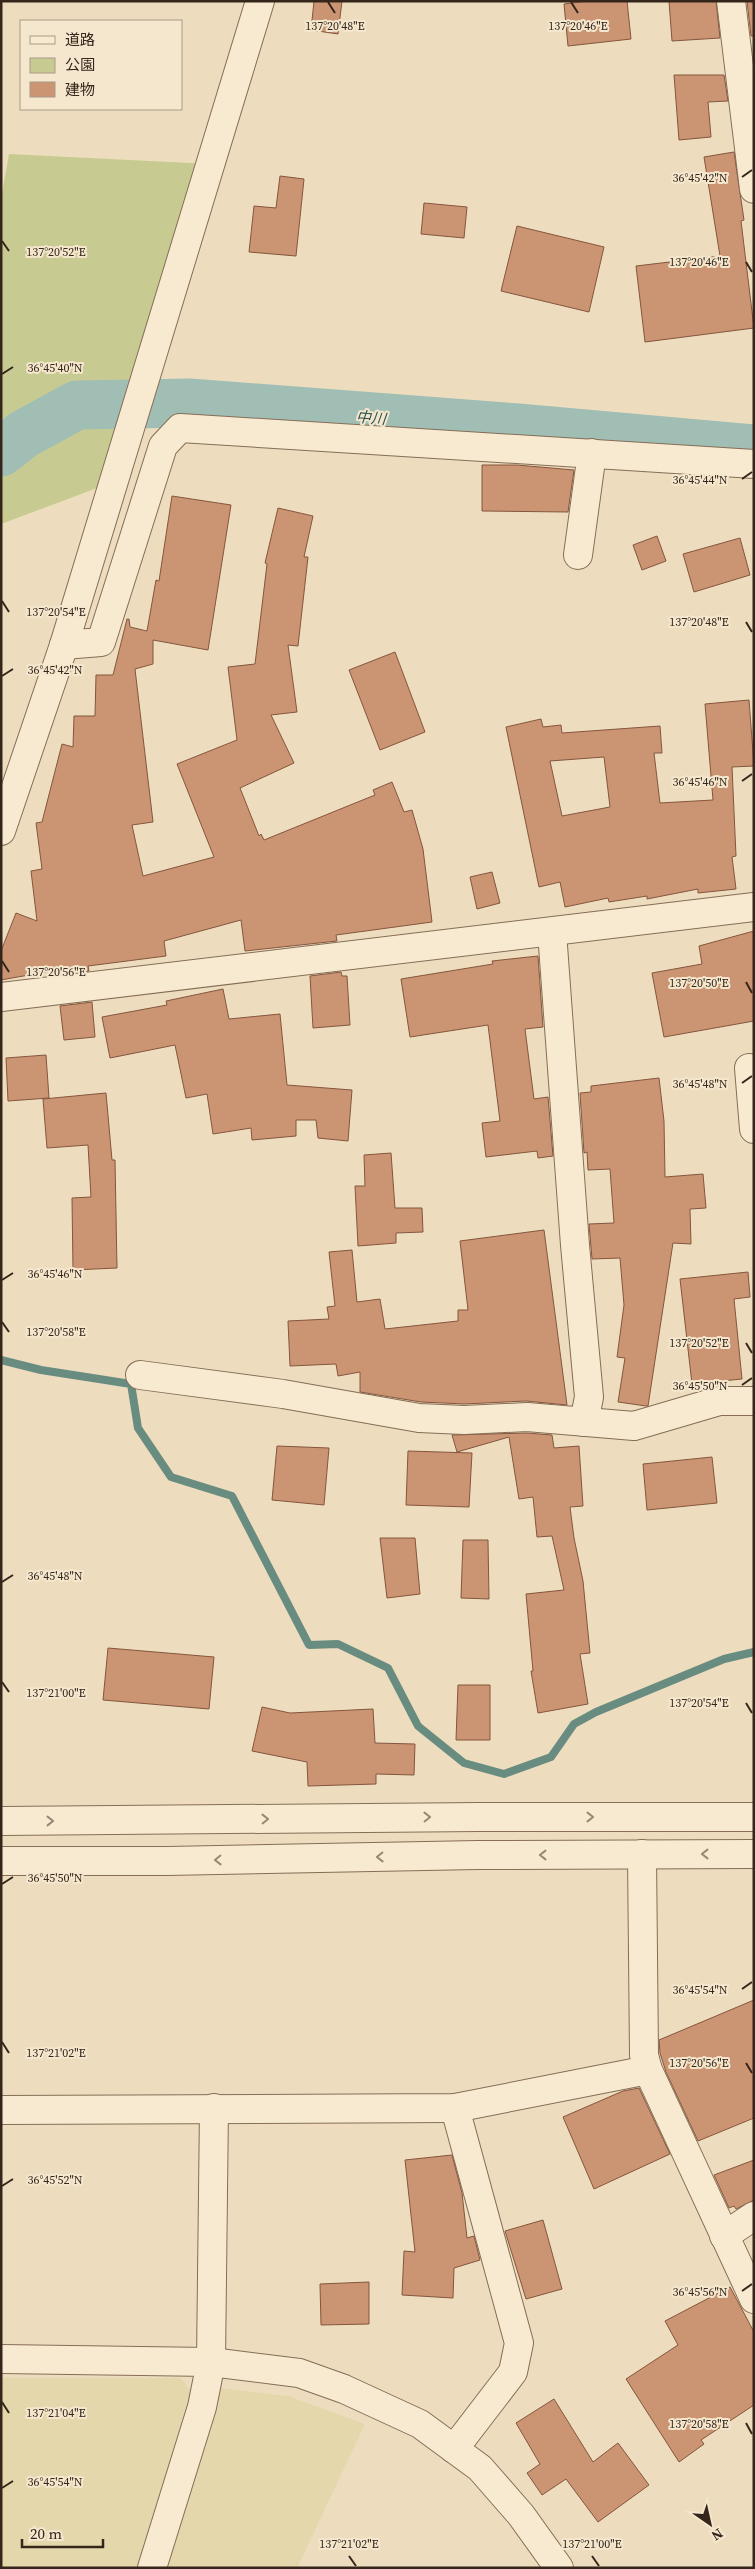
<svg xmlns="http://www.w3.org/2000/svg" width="755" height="2569" viewBox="0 0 755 2569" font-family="'Source Serif 4','Noto Sans JP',serif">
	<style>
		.farmland { fill: #e3d7ab }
		.green { fill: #c7cb92 }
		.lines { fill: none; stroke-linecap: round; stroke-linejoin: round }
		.stream { stroke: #698c81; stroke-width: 8 }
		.river { stroke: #a1beb4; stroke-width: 49 }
		.building { fill: #cb9473; stroke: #84563d; fill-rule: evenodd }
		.minor-casing { stroke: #856d57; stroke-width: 30 }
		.tertiary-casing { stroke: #856d57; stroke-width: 30 }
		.minor { stroke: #f8ead0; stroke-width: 28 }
		.tertiary { stroke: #f8ead0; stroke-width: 28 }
		.oneway { stroke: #968876 }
		.ticks { fill: none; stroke: #34261b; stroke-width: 2 }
		.labels { text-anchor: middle; stroke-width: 4; stroke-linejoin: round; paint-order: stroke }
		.water-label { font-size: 15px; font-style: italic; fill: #2b544f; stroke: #f5e7cd }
		.ticks-label { font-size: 12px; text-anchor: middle; fill: #34261b; stroke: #f5e7cd; stroke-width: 4; stroke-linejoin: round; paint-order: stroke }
	</style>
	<rect width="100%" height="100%" fill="#edddbe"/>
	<g class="farmland">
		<polygon points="1,2378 181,2378 191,2391 141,2568 1,2568"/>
		<polygon points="219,2388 288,2396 365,2424 297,2568 169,2568 165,2558"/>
	</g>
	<polygon class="green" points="9,154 210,164 113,482 1,524 1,200"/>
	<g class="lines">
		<polyline class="stream" points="1,1360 41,1370 131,1384 138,1428 171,1477 232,1496 309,1645 338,1644 388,1668 418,1726 464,1763 504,1774 551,1757 574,1724 596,1712 724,1659 754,1652"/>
		<polyline class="river" points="1,452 24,434 77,405 189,403 518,428 754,449"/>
	</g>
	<g class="building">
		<polygon points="314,1 342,1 338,34 311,30"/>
		<polygon points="587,1 627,1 631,39 568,46 564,4"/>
		<polygon points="669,1 716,1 720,38 672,41"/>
		<polygon points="747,1 754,1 754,36 751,36"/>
		<polygon points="674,75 724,75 728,101 708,102 711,137 679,140"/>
		<polygon points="734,152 744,220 741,221 754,328 645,342 636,266 720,256 704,157"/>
		<polygon points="280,176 304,179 296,256 249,252 254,206 276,208"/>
		<polygon points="424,203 467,207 464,238 421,234"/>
		<polygon points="517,226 604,247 589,312 501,291"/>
		<polygon points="482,465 517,465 574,470 568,512 482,511"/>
		<polygon points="172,496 231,505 208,650 153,640 153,664 135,669 153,822 132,825 143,876 214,857 177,764 237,740 228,667 255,664 267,564 265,563 278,508 313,516 304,557 308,557 298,646 288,645 297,712 271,715 294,763 240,788 259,836 261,834 264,840 375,795 373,790 392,782 404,812 412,810 423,849 432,922 336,935 337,941 245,951 241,920 164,941 166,956 88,966 89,971 58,974 57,970 1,980 1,951 16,913 37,921 31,871 42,869 36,823 42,822 62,744 73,747 74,716 95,716 96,675 113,675 127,619 129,619 130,627 147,631 156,580 159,581"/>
		<polygon points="657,536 666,561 642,570 633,545"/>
		<polygon points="740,538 750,575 694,592 683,554"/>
		<polygon points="395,652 425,732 380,750 349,670"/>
		<path d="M749,700L754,766L732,767L736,856L732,857L736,889L698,893V889L647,899V896L609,902L608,898L565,907L560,882L539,887L506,727L541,719L543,727L561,725L562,733L660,726L662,753H654L660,803L713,800L705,704ZM604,757L610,807L562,816L550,761Z"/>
		<polygon points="492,872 500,903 477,909 470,877"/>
		<polygon points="754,931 754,1021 664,1037 652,973 702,964 699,946"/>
		<polygon points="538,956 543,1027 525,1029 534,1099 548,1097 553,1156 538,1158 537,1151 486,1157 482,1123 500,1121 488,1025 410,1037 401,979 493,964 492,961"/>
		<polygon points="341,972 342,976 347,976 350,1025 313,1028 310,976"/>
		<polygon points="223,989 229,1019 280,1014 287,1085 352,1090 348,1141 318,1138 316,1120 296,1120 296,1136 252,1140 251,1128 213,1134 207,1094 186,1098 175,1045 110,1058 102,1017 167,1005 166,1001"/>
		<polygon points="92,1002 95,1037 64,1040 60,1006"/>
		<polygon points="46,1055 49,1098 8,1101 6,1058"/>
		<polygon points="659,1078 664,1121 665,1177 703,1174 706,1208 690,1209 691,1244 673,1243 648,1406 646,1406 618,1402 625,1358 617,1357 624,1305 620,1258 592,1259 589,1224 614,1223 610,1169 588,1170 587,1152 584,1153 580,1093 591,1092 591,1086"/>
		<polygon points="106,1093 112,1160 115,1160 117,1268 73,1270 72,1198 91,1197 88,1145 47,1148 43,1099"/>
		<polygon points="391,1153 395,1208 422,1208 423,1232 396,1233 396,1243 358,1246 355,1186 365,1186 364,1155"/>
		<polygon points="544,1230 567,1405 526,1401 464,1404 421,1402 360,1392 360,1372 338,1376 336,1364 290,1366 288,1321 329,1319 327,1307 335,1306 329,1252 352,1250 357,1302 380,1299 385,1329 458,1321 458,1310 468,1310 460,1241"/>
		<polygon points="748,1272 750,1297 734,1299 742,1379 692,1384 680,1279"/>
		<polygon points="527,1433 552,1435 554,1448 579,1446 583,1506 570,1507 574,1538 583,1581 590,1653 580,1654 588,1704 538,1713 531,1671 533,1671 526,1594 564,1590 552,1536 537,1537 533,1497 519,1499 509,1437 457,1452 452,1435"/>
		<polygon points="277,1446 329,1448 324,1505 272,1500"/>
		<polygon points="408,1451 472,1453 469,1507 406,1505"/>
		<polygon points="712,1457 717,1503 647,1510 643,1464"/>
		<polygon points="380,1538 415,1538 420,1594 387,1598"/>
		<polygon points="463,1540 488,1540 489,1599 461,1598"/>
		<polygon points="108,1648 214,1657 209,1709 103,1700"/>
		<polygon points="458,1685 490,1685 490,1740 456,1740"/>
		<polygon points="262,1707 290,1713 373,1709 375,1743 415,1744 414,1775 376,1774 376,1784 308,1786 307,1762 252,1751"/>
		<polygon points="754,2000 754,2118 698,2141 666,2072 660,2053 659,2040"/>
		<polygon points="639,2088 670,2154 594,2189 563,2117 623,2091"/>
		<polygon points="452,2155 462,2193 467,2238 474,2236 480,2260 454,2268 453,2298 402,2295 404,2251 415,2252 405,2160"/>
		<polygon points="754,2160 754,2200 736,2209 734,2206 729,2208 714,2175"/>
		<polygon points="543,2220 562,2289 526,2299 505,2231"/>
		<polygon points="369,2282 369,2324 321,2325 320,2284"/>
		<polygon points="730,2287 754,2332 754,2405 701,2440 704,2444 679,2462 626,2379 678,2345 665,2321"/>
		<polygon points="554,2399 593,2462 618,2443 649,2485 598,2522 566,2479 542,2495 527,2473 540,2464 516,2423"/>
	</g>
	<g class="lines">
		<g class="minor-casing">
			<g id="minor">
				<polyline points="731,1 754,189"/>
				<polyline points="578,555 592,453"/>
				<polyline points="64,645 101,642 163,446 180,428 754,464"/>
				<polyline points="552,932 575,1245 589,1397 584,1422"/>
				<polyline points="1,997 754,907"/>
				<polyline points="754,1069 749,1068 754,1129"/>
				<polyline points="140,1375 283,1394 419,1418 464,1420 527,1417 634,1426 719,1401 754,1401"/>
				<polyline points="642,1854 644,2055 648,2070 754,2299"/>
				<polyline points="1,2110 455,2108 648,2070"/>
				<polyline points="724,2236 754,2216"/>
				<polyline points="454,2449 513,2372 519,2343 455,2108"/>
				<polyline points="152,2568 202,2407 211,2362 214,2108"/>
			</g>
		</g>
		<g class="tertiary-casing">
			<g id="tertiary">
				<polyline points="1,831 64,645 260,1"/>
				<polyline points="1,1821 480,1817 754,1817"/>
				<polyline points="1,1861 167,1861 478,1855 754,1854"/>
				<polyline points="1,2359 211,2362 299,2373 344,2389 420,2424 480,2468 521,2515 559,2568"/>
			</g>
		</g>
		<use href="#minor" class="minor"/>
		<use href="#tertiary" class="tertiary"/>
	</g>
	<defs><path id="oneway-chevron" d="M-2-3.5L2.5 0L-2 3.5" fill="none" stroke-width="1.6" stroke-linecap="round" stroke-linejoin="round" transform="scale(1.25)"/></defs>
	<g class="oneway">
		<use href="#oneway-chevron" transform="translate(427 1817) rotate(-1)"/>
		<use href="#oneway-chevron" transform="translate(590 1817)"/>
		<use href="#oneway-chevron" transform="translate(265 1819) rotate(-1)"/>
		<use href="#oneway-chevron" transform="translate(50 1821)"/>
		<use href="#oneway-chevron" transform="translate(705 1854) rotate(180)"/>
		<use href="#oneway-chevron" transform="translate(543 1855) rotate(180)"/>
		<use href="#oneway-chevron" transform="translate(380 1857) rotate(179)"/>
		<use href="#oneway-chevron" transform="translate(218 1860) rotate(179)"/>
	</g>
	<path class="ticks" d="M328,2L335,13M571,2L578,13M742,177L752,170M2,241L9,251M746,262L752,272M2,374L13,367M742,479L752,472M2,601L9,612M746,622L752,632M2,676L13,669M742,781L752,774M2,961L9,972M746,982L752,993M742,1083L752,1076M2,1280L13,1273M2,1322L9,1332M746,1343L752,1353M742,1385L752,1378M2,1582L13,1575M2,1682L9,1692M746,1703L752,1713M2,1884L13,1877M742,1989L752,1982M2,2042L9,2053M746,2063L752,2073M2,2186L13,2179M742,2291L752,2284M2,2402L9,2413M746,2423L752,2434M2,2488L13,2481M349,2556L356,2566M592,2556L599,2566"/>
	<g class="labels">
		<g class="water-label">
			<text transform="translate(371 418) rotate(5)" y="5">中川</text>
		</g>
	</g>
	<g class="ticks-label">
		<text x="335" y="30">137°20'48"E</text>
		<text x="578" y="30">137°20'46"E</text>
		<text x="700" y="182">36°45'42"N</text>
		<text x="56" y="256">137°20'52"E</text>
		<text x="699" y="266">137°20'46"E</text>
		<text x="55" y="372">36°45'40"N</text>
		<text x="700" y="484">36°45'44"N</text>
		<text x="56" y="616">137°20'54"E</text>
		<text x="699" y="626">137°20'48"E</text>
		<text x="55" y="674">36°45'42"N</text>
		<text x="700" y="786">36°45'46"N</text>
		<text x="56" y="976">137°20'56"E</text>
		<text x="699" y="987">137°20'50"E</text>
		<text x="700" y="1088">36°45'48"N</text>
		<text x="55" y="1278">36°45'46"N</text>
		<text x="56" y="1336">137°20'58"E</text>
		<text x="699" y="1347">137°20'52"E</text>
		<text x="700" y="1390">36°45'50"N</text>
		<text x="55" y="1580">36°45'48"N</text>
		<text x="56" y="1697">137°21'00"E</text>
		<text x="699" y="1707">137°20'54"E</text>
		<text x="55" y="1882">36°45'50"N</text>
		<text x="700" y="1994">36°45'54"N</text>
		<text x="56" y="2057">137°21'02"E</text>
		<text x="699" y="2067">137°20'56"E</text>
		<text x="55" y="2184">36°45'52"N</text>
		<text x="700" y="2296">36°45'56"N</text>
		<text x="56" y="2417">137°21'04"E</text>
		<text x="699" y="2428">137°20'58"E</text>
		<text x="55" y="2486">36°45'54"N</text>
		<text x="349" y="2548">137°21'02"E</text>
		<text x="592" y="2548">137°21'00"E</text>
	</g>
	<rect width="755" height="2569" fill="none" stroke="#34261b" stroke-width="5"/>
	<rect x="20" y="20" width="162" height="90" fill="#f5e7cd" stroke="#a89a86"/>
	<rect x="30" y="36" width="25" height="8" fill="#f8ead0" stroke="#a89a86"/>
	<text x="65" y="45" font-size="15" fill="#34261b">道路</text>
	<rect x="30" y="58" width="25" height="15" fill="#c7cb92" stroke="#a89a86"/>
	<text x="65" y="70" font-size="15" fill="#34261b">公園</text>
	<rect x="30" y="82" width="25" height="15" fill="#cb9473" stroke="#a89a86"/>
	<text x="65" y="95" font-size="15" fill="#34261b">建物</text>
	<g transform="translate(710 2524) rotate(146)" stroke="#f5e7cd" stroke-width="4" paint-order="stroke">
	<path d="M0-4L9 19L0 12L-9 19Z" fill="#34261b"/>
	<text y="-8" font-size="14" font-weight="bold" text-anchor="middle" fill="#34261b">N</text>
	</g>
	<path d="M22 2539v8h81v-8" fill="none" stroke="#34261b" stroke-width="2.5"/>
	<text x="30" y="2539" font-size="15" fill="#34261b" stroke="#f5e7cd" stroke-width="4" paint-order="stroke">20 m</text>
</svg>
